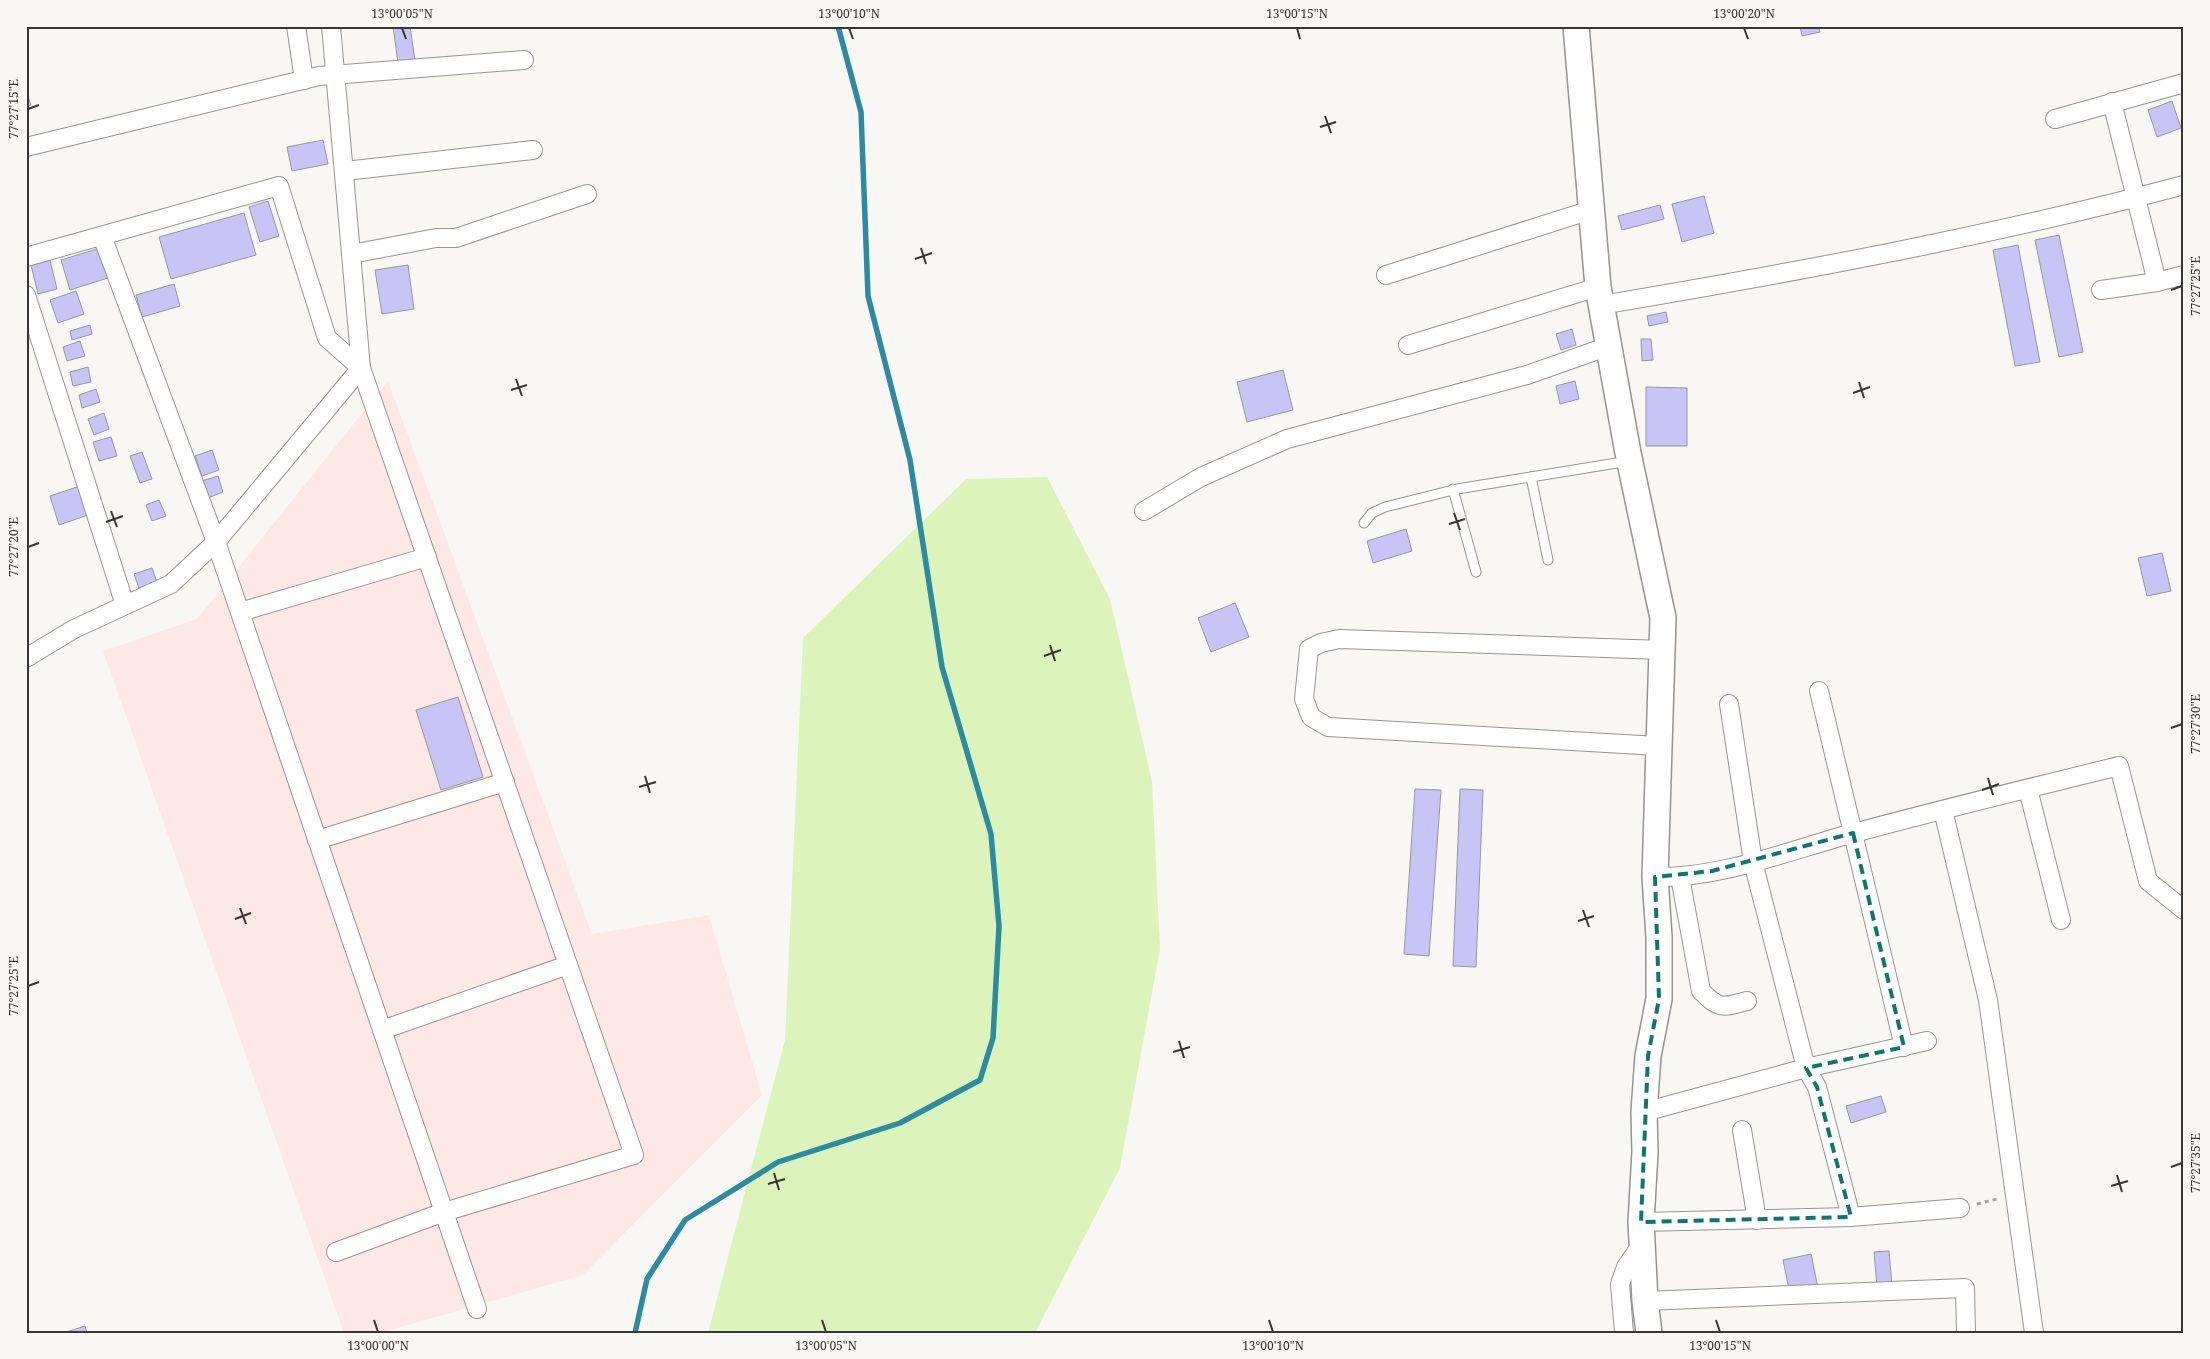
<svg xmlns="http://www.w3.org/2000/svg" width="2210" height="1359" viewBox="0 0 2210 1359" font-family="'Noto Serif',serif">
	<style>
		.industrial { fill: #fde8e5 }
		.green { fill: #dcf3bb }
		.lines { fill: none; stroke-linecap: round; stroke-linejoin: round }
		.stream { stroke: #2c8b9e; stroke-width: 5.5 }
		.building { fill: #c9c4f6; stroke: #97979a }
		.lane-casing { stroke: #969490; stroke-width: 11 }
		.street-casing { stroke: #969490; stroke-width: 20 }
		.secondary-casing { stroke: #969490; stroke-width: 28 }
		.path { stroke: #a6a4a2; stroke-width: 3; stroke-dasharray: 4 4; stroke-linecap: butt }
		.lane { stroke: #fff; stroke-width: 9 }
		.street { stroke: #fff; stroke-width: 18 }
		.secondary { stroke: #fff; stroke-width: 25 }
		.marked { fill: none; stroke: #0f766e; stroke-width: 4; stroke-dasharray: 10 6; stroke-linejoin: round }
		.ticks { fill: none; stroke: #373634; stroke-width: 2 }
		.neatline { fill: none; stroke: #373634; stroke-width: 2 }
		.ticks-label { font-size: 12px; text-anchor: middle; fill: #373634 }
	</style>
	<rect width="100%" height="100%" fill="#f9f7f4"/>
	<polygon class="industrial" points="388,381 592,934 709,915 762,1095 583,1275 380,1333 344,1333 103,651 197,619"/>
	<polygon class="green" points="1047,477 1110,599 1152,781 1160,949 1120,1168 1035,1333 708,1333 785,1040 803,638 966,479"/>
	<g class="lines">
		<polyline class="stream" points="635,1333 647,1279 685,1220 778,1162 900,1123 980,1080 993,1038 999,926 991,834 942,667 910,460 868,296 861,112 838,26"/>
	</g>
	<g class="building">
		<polygon points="393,26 410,26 415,61 398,63"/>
		<polygon points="1800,26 1818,26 1820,32 1802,36"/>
		<polygon points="26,90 31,105 26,106"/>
		<polygon points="2172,101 2181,128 2157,137 2148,110"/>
		<polygon points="323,140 328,164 292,171 287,147"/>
		<polygon points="1704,196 1714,233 1682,242 1672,204"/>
		<polygon points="268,201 279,236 260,242 249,207"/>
		<polygon points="1660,205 1664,219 1622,230 1618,216"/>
		<polygon points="244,213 256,255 171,279 159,237"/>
		<polygon points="2059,235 2083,352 2059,357 2035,240"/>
		<polygon points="2018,245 2040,362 2015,366 1993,250"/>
		<polygon points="100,248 108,278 70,290 61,260"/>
		<polygon points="50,260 57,289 38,294 31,265"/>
		<polygon points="408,265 414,309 382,314 375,270"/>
		<polygon points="174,284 180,306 142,317 136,295"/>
		<polygon points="76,291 84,314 58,323 50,300"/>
		<polygon points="1666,312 1668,322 1649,326 1647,316"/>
		<polygon points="90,325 92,334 72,340 70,331"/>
		<polygon points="1572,329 1576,345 1561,350 1556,334"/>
		<polygon points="1641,339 1651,339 1653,360 1642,361"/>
		<polygon points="80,341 85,356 67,361 63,347"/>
		<polygon points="88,367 91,382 73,386 70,372"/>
		<polygon points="1283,370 1293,410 1247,422 1237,382"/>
		<polygon points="1575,381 1579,399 1560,404 1556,386"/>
		<polygon points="1646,387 1687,388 1687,446 1646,446"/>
		<polygon points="96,389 100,402 82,408 79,395"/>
		<polygon points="104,413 109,429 94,435 88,419"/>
		<polygon points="111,437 117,456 99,461 93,442"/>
		<polygon points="212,450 219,470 202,476 195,456"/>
		<polygon points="142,452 152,479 140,483 130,456"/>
		<polygon points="218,476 223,492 208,498 202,481"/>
		<polygon points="83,485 91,514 59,525 50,496"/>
		<polygon points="159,500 166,516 152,521 146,505"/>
		<polygon points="1406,529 1412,551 1373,563 1367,541"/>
		<polygon points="2162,553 2171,591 2147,596 2138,558"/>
		<polygon points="152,568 157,582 139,588 134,574"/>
		<polygon points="1235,603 1249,637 1211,652 1198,618"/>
		<polygon points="458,697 483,777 441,790 416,710"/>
		<polygon points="1415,789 1441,790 1429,956 1404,954"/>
		<polygon points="1460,789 1483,790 1476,967 1453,966"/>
		<polygon points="1881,1096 1886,1112 1851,1123 1846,1106"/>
		<polygon points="1889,1251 1892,1285 1877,1287 1874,1252"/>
		<polygon points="1811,1254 1818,1288 1790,1294 1783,1260"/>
		<polygon points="85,1326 87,1333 63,1333"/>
	</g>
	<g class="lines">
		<g class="lane-casing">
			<g id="lane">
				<polyline points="1531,477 1548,560"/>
				<polyline points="1453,489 1476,572"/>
				<polyline points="1364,523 1372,513 1385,507 1457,489 1629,461"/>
			</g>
		</g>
		<g class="street-casing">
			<g id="street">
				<polyline points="296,26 304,80"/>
				<polyline points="331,26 361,368 634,1155 444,1212 336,1252"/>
				<polyline points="2112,102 2157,282"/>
				<polyline points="2055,119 2184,83"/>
				<polyline points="26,147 319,76 524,60"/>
				<polyline points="345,171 533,150"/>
				<polyline points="102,236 216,542 477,1309"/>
				<polyline points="351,254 436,238 456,238 587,194"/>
				<polyline points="26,257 279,186 327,338 361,368 216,542 171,584 74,629 26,658"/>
				<polyline points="1386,275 1591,210"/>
				<polyline points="2101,290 2157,282 2184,275"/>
				<polyline points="26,295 125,605"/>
				<path d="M1601,305C1797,272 1992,236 2184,185"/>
				<polyline points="1408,345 1598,287"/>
				<polyline points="1144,511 1201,477 1287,439 1527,375 1609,346"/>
				<polyline points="240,612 427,557"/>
				<polyline points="1819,691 1904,1047"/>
				<polyline points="1729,704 1753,862 1806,1068 1817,1087 1851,1217"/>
				<polyline points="1658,746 1328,727 1311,717 1304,699 1309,649 1321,643 1339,639 1663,650"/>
				<polyline points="2028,789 2061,920"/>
				<polyline points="1943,810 1988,1000 2034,1333"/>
				<polyline points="317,840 505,782"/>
				<path d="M1655,877C1723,878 1790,850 1854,833C1942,809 2030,788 2119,766L2148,881L2184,910"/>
				<path d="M1680,877L1701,991C1719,1009 1722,1008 1747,1001"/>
				<polyline points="382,1030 568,965"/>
				<polyline points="1644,1112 1806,1068 1927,1041"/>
				<polyline points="1742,1130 1757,1220"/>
				<polyline points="1641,1222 1851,1217 1960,1208"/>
				<polyline points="1645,1301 1965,1288 1966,1333"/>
				<polyline points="1624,1333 1620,1284 1626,1267 1642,1244"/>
			</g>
		</g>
		<g class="secondary-casing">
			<polyline id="secondary" points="1576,26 1598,287 1628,453 1663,618 1655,877 1659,937 1659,999 1648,1056 1644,1112 1645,1152 1641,1222 1645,1301 1649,1333"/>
		</g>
		<polyline class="path" points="1977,1204 1997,1199"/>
		<use href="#lane" class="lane"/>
		<use href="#street" class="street"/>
		<use href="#secondary" class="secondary"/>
	</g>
	<path class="marked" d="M1853,833L1904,1047L1806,1068L1817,1087L1851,1217L1641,1222L1648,1056L1659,999L1655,877L1712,871Z"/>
	<path class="ticks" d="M402,28L406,39M849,28L853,39M1297,28L1300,39M1744,28L1748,39M28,109L39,105M1325,116L1331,133M1320,127L1336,122M921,248L926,264M915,259L932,253M2171,290L2182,286M516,379L522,396M1859,382L1864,398M511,390L527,385M1853,393L1870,387M111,511L117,527M1454,513L1460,530M106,522L123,516M1449,524L1465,519M28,547L39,543M1050,645L1055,661M1044,656L1061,650M2171,728L2182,724M645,776L650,793M1988,778L1993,795M639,787L656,782M1982,790L1999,784M240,908L246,924M1583,910L1589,927M235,919L251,913M1578,921L1594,916M28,986L39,982M1179,1041L1184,1058M1173,1052L1190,1047M2171,1167L2182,1163M774,1173L779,1190M2117,1175L2122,1192M768,1184L785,1179M2111,1186L2128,1181M374,1320L378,1332M822,1320L826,1332M1269,1320L1273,1332M1716,1320L1720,1332"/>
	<rect width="2210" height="1359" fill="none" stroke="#f9f7f4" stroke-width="55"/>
	<rect x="28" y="28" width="2154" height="1304" class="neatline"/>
	<g class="ticks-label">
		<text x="402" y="18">13°00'05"N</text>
		<text x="849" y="18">13°00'10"N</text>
		<text x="1297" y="18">13°00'15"N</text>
		<text x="1744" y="18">13°00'20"N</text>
		<text transform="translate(14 109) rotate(-90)" y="4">77°27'15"E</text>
		<text transform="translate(2196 286) rotate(-90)" y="4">77°27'25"E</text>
		<text transform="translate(14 547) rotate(-90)" y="4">77°27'20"E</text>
		<text transform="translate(2196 724) rotate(-90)" y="4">77°27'30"E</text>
		<text transform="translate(14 986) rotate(-90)" y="4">77°27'25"E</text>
		<text transform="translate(2196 1163) rotate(-90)" y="4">77°27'35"E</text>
		<text x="378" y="1350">13°00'00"N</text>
		<text x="826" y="1350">13°00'05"N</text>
		<text x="1273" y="1350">13°00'10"N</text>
		<text x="1720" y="1350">13°00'15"N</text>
	</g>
</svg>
